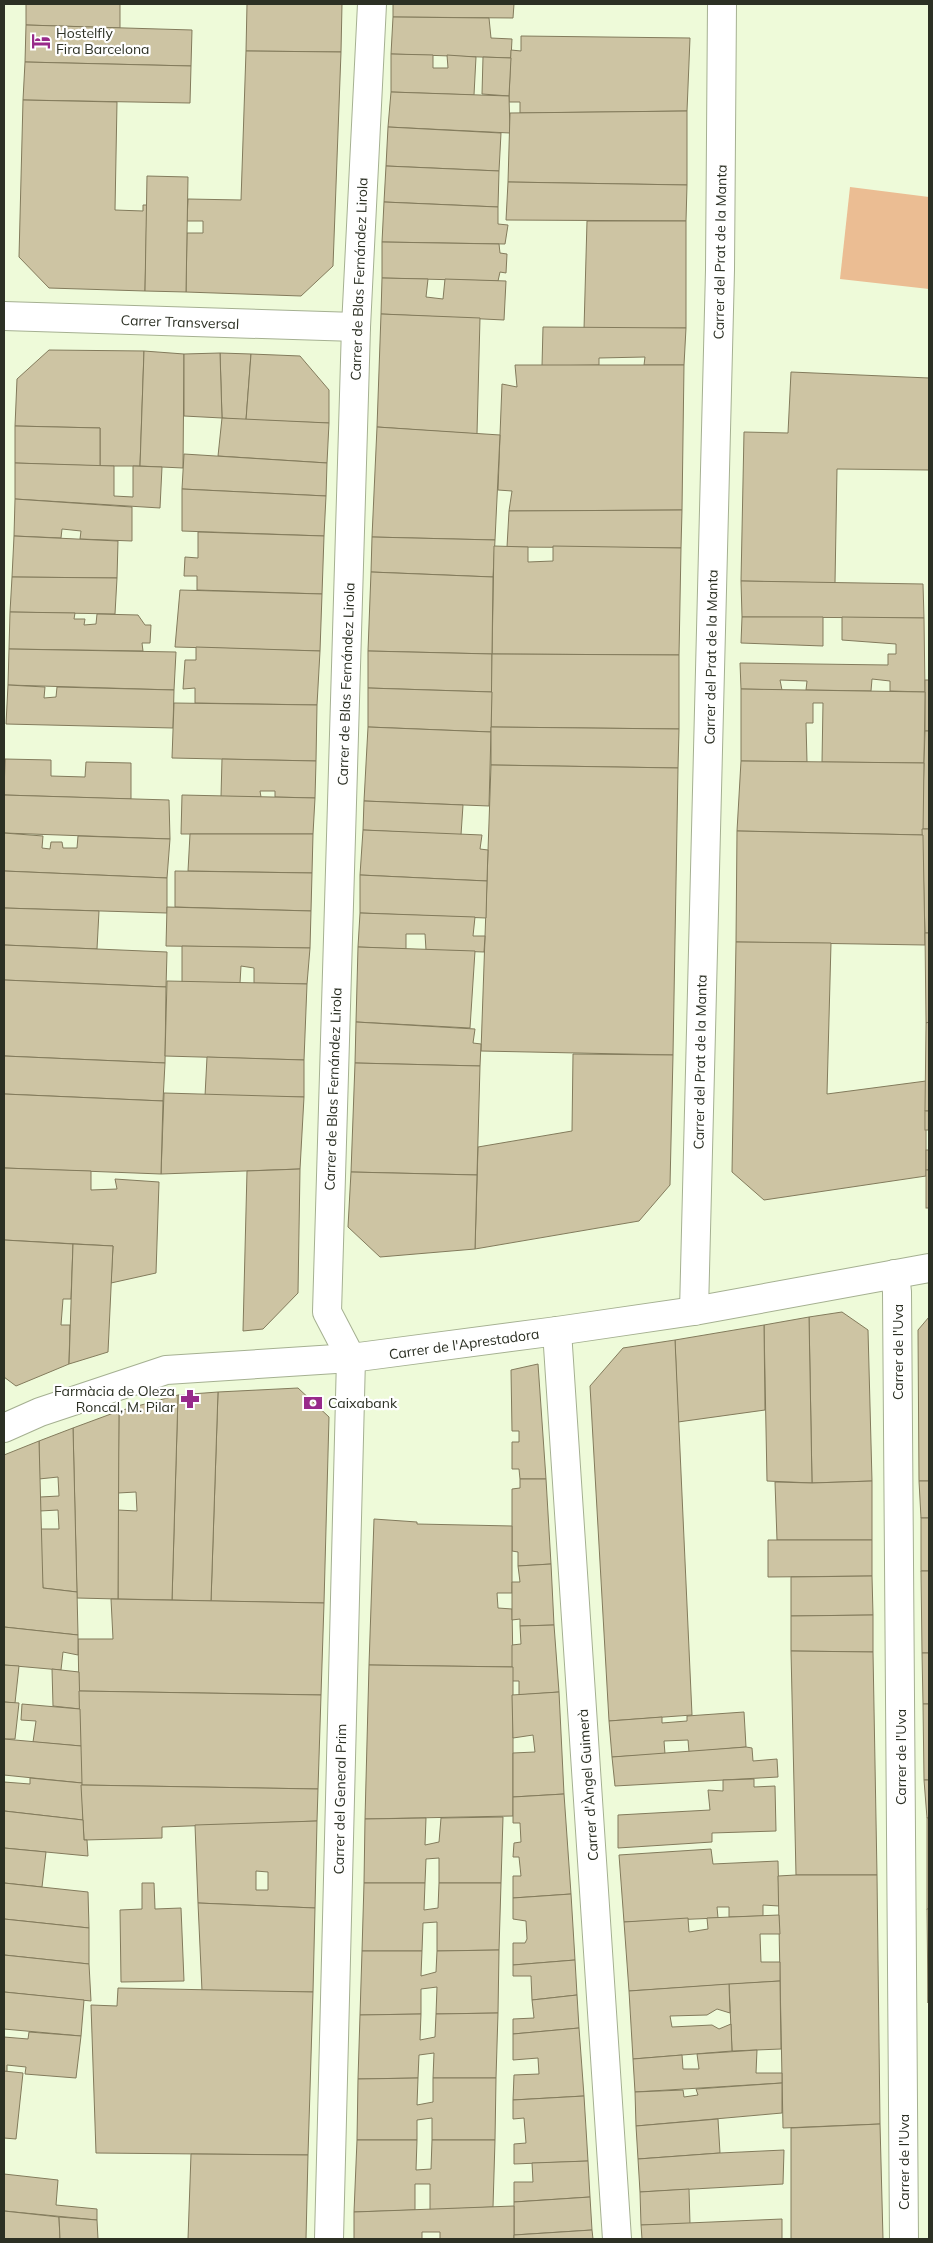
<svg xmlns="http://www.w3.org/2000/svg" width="933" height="2243" viewBox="0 0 933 2243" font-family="Mulish,sans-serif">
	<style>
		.green { fill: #ebbd93 }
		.building { fill: #cdc4a3; stroke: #837b5c; fill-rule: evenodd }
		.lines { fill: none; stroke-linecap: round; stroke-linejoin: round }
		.minor-casing { stroke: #a5b091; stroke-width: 30 }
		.minor { stroke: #fff; stroke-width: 28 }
		.labels { text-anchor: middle; stroke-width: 4.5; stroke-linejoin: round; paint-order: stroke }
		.poi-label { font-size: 14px; fill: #2c3024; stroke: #fff; text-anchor: start }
		.street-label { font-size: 14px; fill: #2c3024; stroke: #fff }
	</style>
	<rect width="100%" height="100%" fill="#eefad9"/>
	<polygon class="green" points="850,187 929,197 929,289 840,279"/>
	<g class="building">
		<polygon points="26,4 120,4 120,28 26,25"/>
		<polygon points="247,4 342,4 341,52 246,51"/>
		<polygon points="393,4 514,4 513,18 393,17"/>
		<polygon points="393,17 489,18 491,38 512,39 511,58 391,54"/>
		<polygon points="26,25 192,30 191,66 25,62"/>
		<polygon points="521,36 690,38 687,111 520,113 520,102 509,102 509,96 511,50 521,51"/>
		<polygon points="246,51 341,52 333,266 301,296 186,292 187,233 203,233 203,221 187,221 188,199 241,200"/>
		<polygon points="391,54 433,55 433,68 448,68 447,55 476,57 474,95 391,92"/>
		<polygon points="483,57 511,58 509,96 482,94"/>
		<polygon points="25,62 191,66 190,103 23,100"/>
		<polygon points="391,92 509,96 510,133 388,127"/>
		<polygon points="23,100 117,102 115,210 143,211 143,205 147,205 145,291 49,288 19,257"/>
		<polygon points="687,111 687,185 508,182 510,113"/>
		<polygon points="388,127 501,133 499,171 386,166"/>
		<polygon points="386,166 499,171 498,207 384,202"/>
		<polygon points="147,176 188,177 186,292 145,291"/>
		<polygon points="508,182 687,185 686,221 506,220"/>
		<polygon points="384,202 498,207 498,224 508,225 505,244 382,242"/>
		<polygon points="587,221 686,221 686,328 584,329"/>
		<polygon points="382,242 499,244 500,253 507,254 506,273 500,272 498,281 382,278"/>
		<polygon points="382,278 428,279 426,297 443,299 445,279 506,281 504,320 381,314"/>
		<polygon points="381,314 480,318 477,434 377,427"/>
		<polygon points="543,327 686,328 684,365 644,365 645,357 599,358 599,365 542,366"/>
		<polygon points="49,350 144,351 140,466 100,466 100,428 15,426 17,379"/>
		<polygon points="144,351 184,354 183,468 140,466"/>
		<polygon points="220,353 251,354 246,420 222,418"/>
		<polygon points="220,353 222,418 184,416 184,354"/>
		<polygon points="251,354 300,356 329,390 329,423 246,420"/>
		<polygon points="515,365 684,365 682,510 509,511 512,491 498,490 500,435 502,384 517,387"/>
		<polygon points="791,372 929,378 929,470 837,469 835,583 741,581 744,432 788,433"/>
		<polygon points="222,418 329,423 327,463 218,456"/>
		<polygon points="15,426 100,428 100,466 15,463"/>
		<polygon points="377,427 500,435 495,540 372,537"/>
		<polygon points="184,454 327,463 326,496 182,489"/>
		<polygon points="15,463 114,466 114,496 133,497 133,466 162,467 160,508 15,499"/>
		<polygon points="182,489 326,496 324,536 182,531"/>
		<polygon points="15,499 132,507 132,541 80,539 81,531 62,529 61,538 14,536"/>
		<polygon points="682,510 681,548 507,547 509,511"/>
		<polygon points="198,532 324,536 322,594 197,590 197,576 184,576 185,557 198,558"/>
		<polygon points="14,536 118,541 117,578 12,577"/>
		<polygon points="372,537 495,540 493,577 371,572"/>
		<polygon points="494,546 528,547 528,562 553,561 553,546 681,548 679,655 492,654"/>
		<polygon points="371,572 493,577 492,654 368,651"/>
		<polygon points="12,577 117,578 115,614 10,612"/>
		<polygon points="741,581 923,584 924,618 742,617"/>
		<polygon points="180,590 322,594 320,651 175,647"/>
		<polygon points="10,612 75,613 74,619 85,619 84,625 96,624 97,614 138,615 145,625 151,625 150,643 142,643 143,651 9,649"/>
		<polygon points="742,617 823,617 823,646 741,643"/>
		<polygon points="842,617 924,618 925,692 890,691 890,681 872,679 871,691 806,690 807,681 780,680 782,690 741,689 740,663 888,665 888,654 896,654 896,644 842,640"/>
		<polygon points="196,647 320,651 317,705 195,703 195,688 183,689 185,660 196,660"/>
		<polygon points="9,649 176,652 174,690 8,685"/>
		<polygon points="368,651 492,654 492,692 368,688"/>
		<polygon points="492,654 679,655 679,729 491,727"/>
		<rect x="925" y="680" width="4" height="51"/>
		<polygon points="8,685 45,687 44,698 56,697 57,687 174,690 173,728 6,724"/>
		<polygon points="368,688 492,692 491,732 368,727"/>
		<polygon points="741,689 925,692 924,763 822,762 823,703 813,703 813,723 806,723 807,762 741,761"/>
		<polygon points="174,703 317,705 316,761 172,758"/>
		<polygon points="368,727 491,732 489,806 364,801"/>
		<polygon points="491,727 679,729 678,768 491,765"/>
		<polygon points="925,731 929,731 929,829 922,829"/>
		<polygon points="5,759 51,760 51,776 85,777 86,762 131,763 131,799 4,795"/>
		<polygon points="222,759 316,761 315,798 275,797 275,791 260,791 261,797 221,797"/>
		<polygon points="741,761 924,763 923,835 737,831"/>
		<polygon points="491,765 678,768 673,1055 481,1051"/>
		<polygon points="4,795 169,800 170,839 4,833"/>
		<polygon points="182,795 315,798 313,834 181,834"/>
		<polygon points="364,801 463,805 461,835 363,830"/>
		<polygon points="922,829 929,829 929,933 925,933"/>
		<polygon points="363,830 482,835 480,849 488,850 487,881 360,875"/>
		<polygon points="737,831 923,835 925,945 736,942"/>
		<polygon points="4,833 43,836 42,848 50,849 51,842 62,842 63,848 77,848 78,836 170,839 167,878 4,871"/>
		<polygon points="190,834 313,834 312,873 188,871"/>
		<polygon points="4,871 167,878 167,913 4,908"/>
		<polygon points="175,871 312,873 311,911 175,907"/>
		<polygon points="360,875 487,881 486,918 360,913"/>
		<polygon points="167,907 311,911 310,948 166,946"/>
		<polygon points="4,908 99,911 97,949 4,945"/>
		<polygon points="360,913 475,917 473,936 485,936 484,952 426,950 425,934 406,934 406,949 358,947"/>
		<polygon points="925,933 929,933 929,1022 926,1023"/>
		<polygon points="736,942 831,943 827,1094 926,1081 926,1176 764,1200 732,1172"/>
		<polygon points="4,945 167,952 166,987 4,980"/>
		<polygon points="182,946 310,948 307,984 254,983 254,968 241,966 240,983 182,982"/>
		<polygon points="358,947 475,951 470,1028 356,1022"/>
		<polygon points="4,980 166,987 165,1063 4,1056"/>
		<polygon points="167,981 307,984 304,1060 165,1056"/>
		<polygon points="356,1022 475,1029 473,1043 481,1044 480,1066 355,1063"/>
		<polygon points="929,1022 929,1111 925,1111 926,1023"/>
		<polygon points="573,1054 673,1055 670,1185 639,1221 475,1249 478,1147 572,1131"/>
		<polygon points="4,1056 165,1063 163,1101 4,1094"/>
		<polygon points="207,1057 304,1060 304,1097 205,1096"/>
		<polygon points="355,1063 480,1066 477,1175 351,1172"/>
		<polygon points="164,1093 304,1097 300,1169 161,1174"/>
		<polygon points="4,1094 163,1101 161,1174 4,1168"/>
		<rect x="925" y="1111" width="4" height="19"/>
		<rect x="926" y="1150" width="3" height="20"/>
		<polygon points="4,1168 91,1171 91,1190 117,1189 115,1179 159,1182 156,1273 111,1283 113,1246 4,1240"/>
		<polygon points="300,1169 298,1293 263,1329 243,1331 247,1171"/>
		<rect x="926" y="1170" width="3" height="38"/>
		<polygon points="351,1172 477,1175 475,1249 380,1257 348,1227"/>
		<polygon points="4,1240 73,1244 71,1299 63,1299 61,1325 70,1325 69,1364 16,1386 4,1377"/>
		<polygon points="73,1244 113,1246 108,1352 69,1364"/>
		<polygon points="842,1312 868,1330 872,1481 812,1483 809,1317"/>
		<polygon points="809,1317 812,1483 767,1481 764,1325"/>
		<polygon points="929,1317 929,1481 919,1481 918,1330"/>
		<polygon points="764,1325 765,1410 678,1422 675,1340"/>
		<polygon points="675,1340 692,1715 609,1721 590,1386 623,1348"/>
		<polygon points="538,1364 546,1479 520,1479 519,1469 512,1469 512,1442 519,1442 519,1431 512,1431 511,1370"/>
		<polygon points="298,1388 329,1417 324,1603 211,1601 218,1392"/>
		<polygon points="218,1392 211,1601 172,1600 178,1395"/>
		<polygon points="178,1395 172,1600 118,1599 118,1510 137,1511 136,1492 118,1493 119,1411"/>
		<polygon points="119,1411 118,1599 77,1598 73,1428"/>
		<polygon points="73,1428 77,1592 43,1588 41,1565 40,1529 59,1529 58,1510 40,1511 40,1497 59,1496 58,1477 39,1479 39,1441"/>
		<polygon points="39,1441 43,1588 77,1592 78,1635 4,1627 4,1455"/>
		<polygon points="520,1479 546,1479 551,1564 518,1566 518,1552 512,1551 512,1489 520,1488"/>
		<polygon points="872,1481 872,1540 777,1540 775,1482 812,1483"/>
		<polygon points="919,1481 929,1481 929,1518 921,1518"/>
		<rect x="921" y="1518" width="8" height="53"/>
		<polygon points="374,1519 417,1522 417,1524 512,1526 512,1593 497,1593 498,1608 512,1609 513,1667 369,1665"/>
		<polygon points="768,1540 872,1540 872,1576 768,1577"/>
		<polygon points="551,1564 554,1625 520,1626 520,1619 512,1620 512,1582 520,1582 518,1566"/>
		<polygon points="921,1571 929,1571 929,1653 922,1653"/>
		<polygon points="872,1576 873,1615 791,1616 791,1577"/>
		<polygon points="111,1599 324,1603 321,1695 79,1691 78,1639 113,1639"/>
		<polygon points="873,1615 873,1652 791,1651 791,1616"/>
		<polygon points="554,1625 559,1692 519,1695 519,1681 512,1681 512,1645 521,1644 520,1626"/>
		<polygon points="4,1627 78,1635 78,1655 63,1652 61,1670 4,1665"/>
		<polygon points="791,1651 873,1652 877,1875 796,1875"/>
		<polygon points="922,1653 929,1653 929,1704 923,1704"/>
		<polygon points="4,1665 19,1666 15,1703 4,1702"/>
		<polygon points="369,1665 513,1667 513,1816 365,1819"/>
		<polygon points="52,1669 79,1672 80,1709 53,1706"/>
		<polygon points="79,1691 321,1695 318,1789 81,1785"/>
		<polygon points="559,1692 564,1794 513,1797 513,1753 535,1752 533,1735 513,1738 512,1695"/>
		<polygon points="4,1702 19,1703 15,1739 4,1739"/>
		<polygon points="22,1704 80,1709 81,1746 33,1742 36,1721 21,1720"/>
		<polygon points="923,1704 929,1704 929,1780 924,1780"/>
		<polygon points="744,1712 746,1747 689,1752 688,1740 664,1741 665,1754 612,1757 609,1721 662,1717 662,1723 687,1721 687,1716"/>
		<polygon points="4,1739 81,1746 82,1783 4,1775"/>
		<polygon points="746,1747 752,1748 753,1761 777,1759 778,1777 615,1786 612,1757"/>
		<polygon points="30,1778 82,1783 83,1820 4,1811 4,1782 30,1784"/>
		<polygon points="754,1779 754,1787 775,1786 776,1831 712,1833 712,1842 618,1848 618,1815 710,1810 708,1790 723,1791 723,1780"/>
		<polygon points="924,1780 929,1780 929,1818 927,1818"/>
		<polygon points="81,1785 318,1789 317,1821 162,1827 162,1838 84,1840"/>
		<polygon points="564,1794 571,1894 513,1898 513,1876 521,1876 519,1857 513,1857 514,1843 521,1842 520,1823 513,1823 513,1797"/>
		<polygon points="4,1811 83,1820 84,1840 87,1840 88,1856 4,1848"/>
		<polygon points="503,1817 501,1883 439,1883 439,1858 426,1859 425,1883 364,1883 365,1819 426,1818 425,1845 439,1842 441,1818"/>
		<rect x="927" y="1818" width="2" height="91"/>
		<path d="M317,1821L315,1908L198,1903L195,1825ZM256,1871L268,1872V1890H256Z"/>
		<polygon points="4,1848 46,1852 42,1887 4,1883"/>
		<polygon points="711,1849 713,1864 778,1861 779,1906 763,1905 763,1916 729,1917 729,1907 717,1907 718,1918 624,1922 619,1855"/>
		<polygon points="796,1875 877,1875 880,2124 783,2128 778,1876"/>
		<polygon points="4,1883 88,1892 89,1928 4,1919"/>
		<polygon points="142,1883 154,1883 155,1909 181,1908 184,1981 121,1982 120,1910 142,1909"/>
		<polygon points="364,1883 425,1883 424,1910 438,1908 439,1883 501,1883 499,1950 437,1951 437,1922 423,1923 422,1951 362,1951"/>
		<polygon points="571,1894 575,1960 513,1965 513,1943 525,1943 527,1939 526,1921 513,1919 513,1898"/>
		<polygon points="198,1903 315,1908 313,1992 202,1991"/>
		<polygon points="927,1909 929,1909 928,2003"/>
		<polygon points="779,1915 780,1934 760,1934 761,1962 780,1962 780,1981 629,1991 624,1922 688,1918 689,1932 708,1929 707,1918"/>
		<polygon points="4,1919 89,1928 89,1964 4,1955"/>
		<polygon points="499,1950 498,2013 436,2014 437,1987 421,1989 421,2014 360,2015 362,1951 422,1951 421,1976 436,1972 437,1951"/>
		<polygon points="4,1955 89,1964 91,2001 4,1992"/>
		<polygon points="575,1960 577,1995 532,2000 531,1976 513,1976 513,1965"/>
		<polygon points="780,1981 781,2049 732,2051 729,1984"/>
		<polygon points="729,1984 730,2013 717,2009 707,2015 670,2016 672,2027 712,2025 719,2029 731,2024 732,2051 633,2059 629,1991"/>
		<polygon points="118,1988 313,1992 308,2155 96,2153 91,2005 117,2006"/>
		<polygon points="4,1992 84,2000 81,2036 4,2029"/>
		<polygon points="577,1995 579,2028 513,2034 513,2019 534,2018 532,2000"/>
		<polygon points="498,2013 496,2078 433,2078 434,2053 419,2055 418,2078 358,2079 360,2015 421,2014 420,2040 435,2037 436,2014"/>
		<polygon points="579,2028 584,2096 513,2100 514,2075 539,2074 538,2058 513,2060 513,2034"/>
		<polygon points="29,2032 81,2036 76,2078 25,2074 26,2067 7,2065 7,2072 4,2071 4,2037 28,2039"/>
		<polygon points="757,2050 756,2073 782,2073 782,2083 635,2092 633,2059 682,2055 683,2069 699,2069 697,2054"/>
		<polygon points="4,2071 23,2073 16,2139 4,2138"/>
		<polygon points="418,2078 417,2105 433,2102 433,2078 496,2078 495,2140 432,2140 432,2118 417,2120 417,2140 357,2140 358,2079"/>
		<polygon points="782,2083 782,2113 636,2126 635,2092 683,2090 684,2097 698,2095 696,2089"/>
		<polygon points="584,2096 588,2161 514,2164 514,2144 526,2143 524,2118 513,2119 513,2100"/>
		<polygon points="718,2119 720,2153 638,2159 636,2126"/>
		<polygon points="880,2124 883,2239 791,2239 791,2128"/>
		<polygon points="357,2140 417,2140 416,2170 431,2169 432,2140 495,2140 493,2207 430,2210 430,2184 415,2184 415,2210 354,2212"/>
		<polygon points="784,2150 783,2184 640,2192 638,2159 720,2153"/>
		<polygon points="191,2154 308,2155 306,2239 188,2239"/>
		<polygon points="588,2161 590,2197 514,2202 514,2182 533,2182 532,2163"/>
		<polygon points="4,2174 58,2180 56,2205 97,2209 97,2220 4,2211"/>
		<polygon points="689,2189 690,2224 641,2225 640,2192"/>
		<polygon points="590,2197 592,2230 514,2235 514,2202"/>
		<polygon points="514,2206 514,2239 440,2239 440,2232 422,2232 422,2239 354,2239 354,2212"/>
		<polygon points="4,2211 59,2217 60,2239 4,2239"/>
		<polygon points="59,2217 97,2220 98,2239 60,2239"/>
		<polygon points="782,2219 782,2239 642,2239 641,2225"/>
		<polygon points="592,2230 593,2239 514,2239 514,2235"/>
	</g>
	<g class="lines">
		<g class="minor-casing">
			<g id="minor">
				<polyline points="4,316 356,327"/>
				<polyline points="895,1274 897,1292 904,2239"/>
				<polyline points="694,1311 720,270 722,4"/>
				<polyline points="557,1331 617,2239"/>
				<polyline points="4,1428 40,1412 166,1370 351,1358 557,1331 694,1311 929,1268"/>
				<polyline points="329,2239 351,1358 327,1312 356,327 372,4"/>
			</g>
		</g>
		<use href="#minor" class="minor"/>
	</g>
	<defs>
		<g id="hotel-bare" transform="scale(1.5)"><path d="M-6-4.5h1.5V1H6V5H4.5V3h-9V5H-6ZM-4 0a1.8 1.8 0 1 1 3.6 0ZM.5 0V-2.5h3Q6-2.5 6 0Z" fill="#982a8a" stroke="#fff" stroke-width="2.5" paint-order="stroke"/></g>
		<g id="pharmacy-bare" transform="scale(1.5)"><path d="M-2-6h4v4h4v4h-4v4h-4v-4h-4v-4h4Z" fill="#982a8a" stroke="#fff" stroke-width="2.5" paint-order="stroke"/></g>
		<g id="bank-bare" transform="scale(1.5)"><path d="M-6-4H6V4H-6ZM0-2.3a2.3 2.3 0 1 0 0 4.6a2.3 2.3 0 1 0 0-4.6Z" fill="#982a8a" stroke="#fff" stroke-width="2.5" paint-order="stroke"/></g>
	</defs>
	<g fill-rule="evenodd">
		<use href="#hotel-bare" x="41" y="41"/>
		<use href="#pharmacy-bare" x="190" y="1399"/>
		<use href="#bank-bare" x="313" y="1403"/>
	</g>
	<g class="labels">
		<g class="poi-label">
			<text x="56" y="38">Hostelfly<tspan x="56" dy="16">Fira Barcelona</tspan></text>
			<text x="175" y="1396" text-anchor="end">Farmàcia de Oleza<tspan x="175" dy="16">Roncal, M. Pilar</tspan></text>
			<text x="328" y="1408">Caixabank</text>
		</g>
		<g class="street-label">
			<text transform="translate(720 252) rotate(-89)" y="5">Carrer del Prat de la Manta</text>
			<text transform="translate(359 279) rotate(-88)" y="5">Carrer de Blas Fernández Lirola</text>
			<text transform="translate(180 322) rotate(2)" y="5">Carrer Transversal</text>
			<text transform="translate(711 657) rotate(-89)" y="5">Carrer del Prat de la Manta</text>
			<text transform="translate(346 684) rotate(-88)" y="5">Carrer de Blas Fernández Lirola</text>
			<text transform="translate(700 1062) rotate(-89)" y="5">Carrer del Prat de la Manta</text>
			<text transform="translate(333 1089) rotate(-88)" y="5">Carrer de Blas Fernández Lirola</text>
			<text transform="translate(464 1344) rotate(-8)" y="5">Carrer de l'Aprestadora</text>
			<text transform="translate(898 1352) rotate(-90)" y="5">Carrer de l'Uva</text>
			<text transform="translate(901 1757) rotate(-90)" y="5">Carrer de l'Uva</text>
			<text transform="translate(588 1785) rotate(-94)" y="5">Carrer d'Àngel Guimerà</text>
			<text transform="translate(340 1799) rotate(-89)" y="5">Carrer del General Prim</text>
			<text transform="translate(904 2162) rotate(-90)" y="5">Carrer de l'Uva</text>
		</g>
	</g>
	<rect width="933" height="2243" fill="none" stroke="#2c3024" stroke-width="10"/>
</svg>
